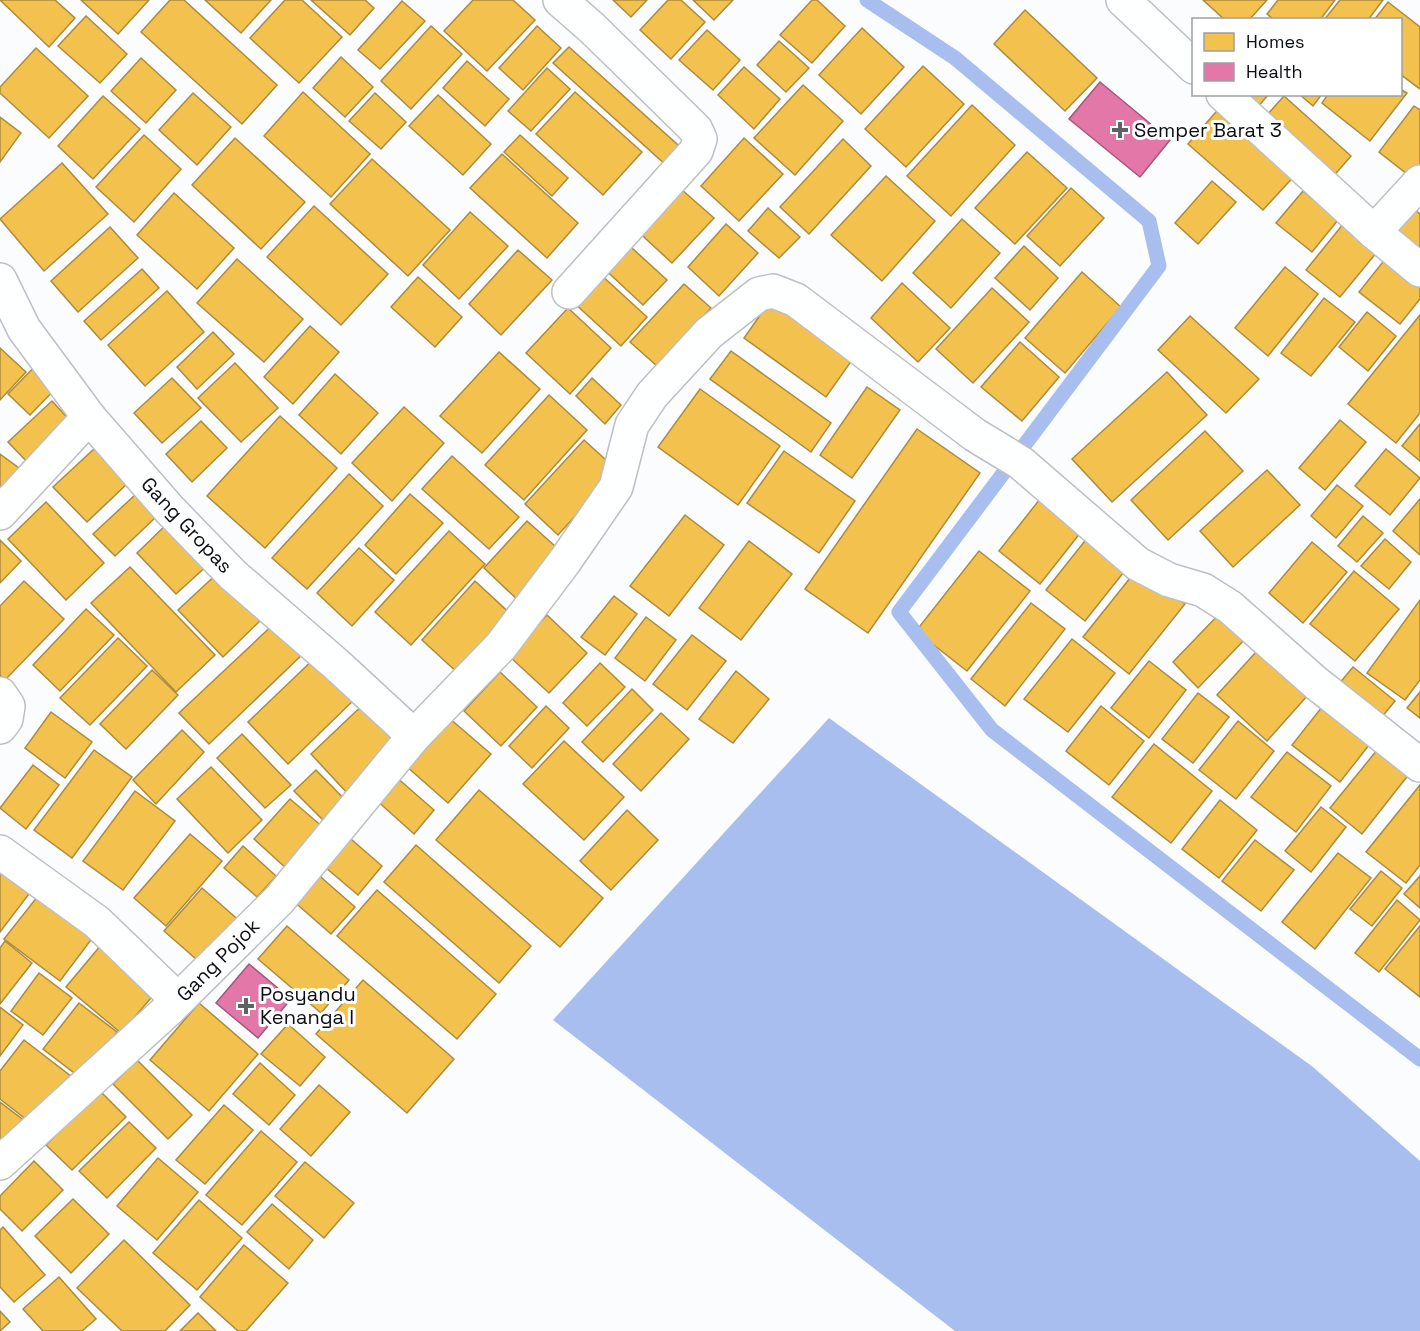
<svg xmlns="http://www.w3.org/2000/svg" width="1420" height="1331" viewBox="0 0 1420 1331" font-family="'Space Grotesk',sans-serif">
	<style>
		.water { fill: #a7beef }
		.homes { fill: #f2c14e; stroke: #ac8b3c; stroke-width: 1.5 }
		.health { fill: #e377a8; stroke: #a2577b; stroke-width: 1.5 }
		.lines { fill: none; stroke-linecap: round; stroke-linejoin: round }
		.stream { stroke: #a7beef; stroke-width: 15 }
		.minor-casing { stroke: #bdbfc3; stroke-width: 36 }
		.minor { stroke: #feffff; stroke-width: 33 }
		.poi-dot { fill: #5e6165; stroke: #fff; stroke-width: 2 }
		.labels { text-anchor: middle; stroke-width: 6; stroke-linejoin: round; paint-order: stroke }
		.poi-label { font-size: 20px; fill: #0a0d12; stroke: #fff; text-anchor: start }
		.street-label { font-size: 20px; fill: #0a0d12; stroke: #fff }
	</style>
	<rect width="100%" height="100%" fill="#fbfcfe"/>
	<polygon class="water" points="829,718 1313,1067 1420,1161 1420,1331 955,1331 553,1020"/>
	<g class="homes">
		<polygon points="0,0 55,0 75,18 49,47"/>
		<polygon points="81,0 149,0 118,34"/>
		<polygon points="170,0 184,0 277,85 242,124 141,32"/>
		<polygon points="205,0 271,0 241,33"/>
		<polygon points="285,0 302,0 342,37 299,83 250,38"/>
		<polygon points="311,0 365,0 374,8 350,35"/>
		<polygon points="473,0 513,0 535,20 487,71 444,31"/>
		<polygon points="613,0 647,0 631,17"/>
		<polygon points="668,0 681,0 705,22 671,59 640,30"/>
		<polygon points="693,0 733,0 714,20"/>
		<polygon points="812,0 817,0 845,26 812,63 780,35"/>
		<polygon points="1203,0 1267,0 1249,20 1225,20"/>
		<polygon points="1278,0 1335,0 1320,20 1274,20 1267,14"/>
		<polygon points="1340,0 1383,0 1368,20 1324,20"/>
		<polygon points="402,1 425,21 380,69 358,50"/>
		<polygon points="1388,2 1420,27 1420,89 1400,74 1400,20 1374,20"/>
		<polygon points="1025,10 1097,78 1065,111 994,44"/>
		<polygon points="86,16 127,54 100,83 58,46"/>
		<polygon points="431,26 462,54 411,109 381,81"/>
		<polygon points="537,26 561,48 523,90 499,68"/>
		<polygon points="862,28 904,67 861,114 819,75"/>
		<polygon points="707,30 740,60 713,90 679,60"/>
		<polygon points="779,41 809,68 786,92 757,65"/>
		<polygon points="569,47 678,145 667,166 553,63"/>
		<polygon points="36,48 88,96 49,138 0,93 0,87"/>
		<polygon points="341,57 373,87 345,117 313,88"/>
		<polygon points="141,58 176,90 146,123 111,91"/>
		<polygon points="467,61 509,99 485,126 443,88"/>
		<polygon points="923,66 964,104 906,167 865,129"/>
		<polygon points="744,67 780,99 754,129 718,95"/>
		<polygon points="547,68 570,89 531,131 508,111"/>
		<polygon points="803,85 843,121 795,175 754,138"/>
		<polygon points="1400,89 1407,93 1370,141 1322,103 1328,94 1400,94"/>
		<polygon points="303,92 370,154 331,197 264,136"/>
		<polygon points="575,92 642,152 603,195 536,134"/>
		<polygon points="193,93 231,127 197,165 159,130"/>
		<polygon points="375,93 406,122 381,149 349,121"/>
		<polygon points="1225,94 1269,94 1250,116"/>
		<polygon points="1299,94 1322,94 1313,106"/>
		<polygon points="438,95 491,144 463,175 409,126"/>
		<polygon points="103,96 140,129 93,179 58,146"/>
		<polygon points="1284,96 1351,156 1325,186 1258,125"/>
		<polygon points="972,105 1015,145 951,216 907,176"/>
		<polygon points="1222,105 1298,172 1263,210 1188,144"/>
		<polygon points="1414,106 1420,110 1420,176 1416,181 1379,152"/>
		<polygon points="0,117 21,133 0,162"/>
		<polygon points="144,135 181,169 134,222 96,187"/>
		<polygon points="520,135 568,178 552,196 504,152"/>
		<polygon points="235,138 305,202 261,249 192,185"/>
		<polygon points="744,138 783,174 739,221 701,186"/>
		<polygon points="843,139 871,166 809,234 780,207"/>
		<polygon points="1027,152 1067,188 1015,244 975,208"/>
		<polygon points="502,154 578,223 547,258 470,188"/>
		<polygon points="372,159 450,230 408,276 330,204"/>
		<polygon points="62,163 108,214 44,271 0,219"/>
		<polygon points="886,176 935,221 882,281 831,235"/>
		<polygon points="1212,181 1236,202 1198,244 1175,223"/>
		<polygon points="673,182 714,218 672,263 632,226"/>
		<polygon points="1071,188 1104,218 1060,266 1027,236"/>
		<polygon points="1303,191 1338,220 1312,252 1276,223"/>
		<polygon points="174,193 234,248 197,289 137,235"/>
		<polygon points="314,206 388,274 341,325 267,257"/>
		<polygon points="768,208 800,237 779,258 748,231"/>
		<polygon points="1413,208 1420,214 1420,263 1388,236"/>
		<polygon points="470,212 508,246 459,299 423,265"/>
		<polygon points="1348,218 1382,246 1340,297 1306,270"/>
		<polygon points="962,219 1000,253 951,308 913,273"/>
		<polygon points="726,224 758,253 719,296 688,267"/>
		<polygon points="110,227 138,258 78,312 51,281"/>
		<polygon points="621,238 667,280 643,305 598,263"/>
		<polygon points="1024,246 1058,278 1030,310 995,278"/>
		<polygon points="518,250 552,280 501,335 469,304"/>
		<polygon points="1386,258 1420,284 1420,299 1400,324 1359,292"/>
		<polygon points="237,259 303,319 264,362 197,303"/>
		<polygon points="1285,267 1318,294 1268,356 1235,328"/>
		<polygon points="142,269 159,288 101,340 84,321"/>
		<polygon points="1082,272 1121,307 1065,373 1025,338"/>
		<polygon points="599,273 647,317 621,346 573,302"/>
		<polygon points="418,277 462,317 435,347 391,307"/>
		<polygon points="902,283 950,328 918,362 871,318"/>
		<polygon points="684,284 711,308 657,366 630,342"/>
		<polygon points="992,288 1029,322 973,383 936,349"/>
		<polygon points="167,291 204,332 145,386 108,345"/>
		<polygon points="775,294 857,353 826,397 744,338"/>
		<polygon points="1324,298 1355,322 1311,376 1281,353"/>
		<polygon points="568,308 611,348 570,394 526,353"/>
		<polygon points="1367,312 1396,336 1368,371 1339,347"/>
		<polygon points="1420,315 1420,413 1396,443 1348,404"/>
		<polygon points="1190,316 1259,379 1226,413 1158,350"/>
		<polygon points="310,326 339,352 293,404 264,377"/>
		<polygon points="213,332 234,354 197,389 177,367"/>
		<polygon points="1020,342 1059,377 1022,421 981,387"/>
		<polygon points="0,348 26,372 0,400"/>
		<polygon points="731,351 831,423 811,452 710,379"/>
		<polygon points="499,352 540,389 482,453 440,416"/>
		<polygon points="41,360 62,382 30,415 8,394"/>
		<polygon points="235,363 278,408 241,442 198,398"/>
		<polygon points="1167,372 1207,415 1112,502 1072,459"/>
		<polygon points="335,374 378,413 341,454 299,415"/>
		<polygon points="172,378 201,408 162,443 134,413"/>
		<polygon points="592,378 621,405 605,424 576,396"/>
		<polygon points="867,387 900,410 852,478 820,455"/>
		<polygon points="700,389 780,446 738,505 658,447"/>
		<polygon points="549,395 587,430 524,500 485,465"/>
		<polygon points="52,401 75,426 32,467 8,442"/>
		<polygon points="404,407 444,443 392,501 352,463"/>
		<polygon points="280,416 337,468 265,548 207,496"/>
		<polygon points="1340,420 1366,442 1325,490 1299,468"/>
		<polygon points="201,421 227,448 192,482 166,454"/>
		<polygon points="1420,424 1420,461 1402,446"/>
		<polygon points="917,429 980,473 868,633 805,589"/>
		<polygon points="1205,431 1243,471 1168,540 1131,500"/>
		<polygon points="584,440 617,470 558,535 525,504"/>
		<polygon points="95,448 129,482 87,522 53,487"/>
		<polygon points="1386,449 1420,478 1390,515 1355,486"/>
		<polygon points="784,451 855,501 819,553 747,503"/>
		<polygon points="0,454 23,471 0,498"/>
		<polygon points="452,456 519,517 489,549 422,489"/>
		<polygon points="1267,470 1300,505 1233,567 1200,531"/>
		<polygon points="349,474 383,506 307,589 272,558"/>
		<polygon points="1337,485 1363,506 1336,538 1311,516"/>
		<polygon points="136,494 157,516 115,556 93,534"/>
		<polygon points="410,494 443,523 396,574 365,545"/>
		<polygon points="1040,499 1081,532 1040,584 999,551"/>
		<polygon points="1420,499 1420,555 1393,531"/>
		<polygon points="46,502 104,563 66,600 8,539"/>
		<polygon points="685,515 724,545 669,616 630,586"/>
		<polygon points="1363,516 1383,533 1357,562 1338,546"/>
		<polygon points="170,521 210,563 176,594 137,553"/>
		<polygon points="527,521 565,555 521,603 484,568"/>
		<polygon points="449,531 485,564 411,645 375,612"/>
		<polygon points="1088,537 1127,568 1085,621 1046,590"/>
		<polygon points="1385,539 1411,562 1389,589 1361,566"/>
		<polygon points="0,540 21,561 0,583"/>
		<polygon points="749,541 792,574 741,640 699,608"/>
		<polygon points="1312,542 1347,572 1303,623 1269,593"/>
		<polygon points="359,548 394,580 352,626 317,593"/>
		<polygon points="979,551 1030,591 967,671 916,631"/>
		<polygon points="130,567 215,655 176,692 91,603"/>
		<polygon points="1138,568 1185,604 1129,674 1083,637"/>
		<polygon points="221,570 265,616 223,657 178,610"/>
		<polygon points="1354,571 1399,609 1355,661 1310,624"/>
		<polygon points="24,581 64,619 5,680 0,675 0,606"/>
		<polygon points="475,581 515,618 461,676 422,640"/>
		<polygon points="614,596 637,614 605,655 581,637"/>
		<polygon points="1420,600 1420,680 1405,700 1367,673"/>
		<polygon points="1031,603 1065,629 1005,706 971,679"/>
		<polygon points="86,609 114,635 60,691 33,665"/>
		<polygon points="1224,609 1250,634 1198,688 1173,662"/>
		<polygon points="547,615 587,653 549,693 509,656"/>
		<polygon points="646,617 676,640 645,681 615,658"/>
		<polygon points="278,620 307,650 209,744 179,713"/>
		<polygon points="692,635 726,661 687,710 653,684"/>
		<polygon points="118,638 147,666 90,725 60,698"/>
		<polygon points="1072,639 1115,673 1068,732 1024,699"/>
		<polygon points="1266,641 1316,686 1267,741 1217,695"/>
		<polygon points="319,654 359,695 288,764 248,722"/>
		<polygon points="1149,661 1186,690 1149,738 1111,708"/>
		<polygon points="600,663 625,687 587,726 563,703"/>
		<polygon points="1353,667 1395,701 1376,724 1334,690"/>
		<polygon points="152,670 178,695 126,749 100,724"/>
		<polygon points="736,671 769,699 733,743 699,719"/>
		<polygon points="500,672 537,707 501,746 464,711"/>
		<polygon points="632,689 653,710 603,762 582,742"/>
		<polygon points="1420,692 1420,718 1407,708"/>
		<polygon points="1198,693 1229,717 1193,763 1162,739"/>
		<polygon points="369,699 407,738 348,794 311,754"/>
		<polygon points="546,706 569,728 532,768 509,746"/>
		<polygon points="1101,706 1144,741 1109,785 1066,751"/>
		<polygon points="1322,707 1369,745 1340,782 1292,745"/>
		<polygon points="51,712 92,742 65,778 25,748"/>
		<polygon points="661,713 689,739 641,791 613,764"/>
		<polygon points="449,718 491,754 448,803 406,766"/>
		<polygon points="1238,721 1274,751 1236,799 1199,770"/>
		<polygon points="182,730 204,752 156,804 133,780"/>
		<polygon points="242,734 291,785 265,808 217,758"/>
		<polygon points="564,741 624,797 584,840 523,784"/>
		<polygon points="1154,744 1212,791 1171,843 1112,797"/>
		<polygon points="1382,744 1413,769 1362,834 1330,808"/>
		<polygon points="94,750 132,777 72,858 34,830"/>
		<polygon points="1287,752 1331,786 1296,832 1251,797"/>
		<polygon points="33,765 59,785 26,829 0,808"/>
		<polygon points="211,767 262,820 228,853 177,799"/>
		<polygon points="316,770 352,807 330,827 294,791"/>
		<polygon points="395,776 434,810 414,834 375,799"/>
		<polygon points="1420,785 1420,865 1406,883 1366,852"/>
		<polygon points="479,790 603,898 560,947 436,840"/>
		<polygon points="135,791 175,821 123,890 83,861"/>
		<polygon points="290,799 324,828 287,869 254,839"/>
		<polygon points="1220,800 1257,830 1219,878 1182,849"/>
		<polygon points="1321,807 1346,827 1311,872 1285,851"/>
		<polygon points="627,810 658,840 611,890 580,861"/>
		<polygon points="344,833 382,866 358,895 319,862"/>
		<polygon points="190,834 222,861 166,926 134,898"/>
		<polygon points="1255,840 1294,870 1261,911 1222,881"/>
		<polygon points="416,845 531,946 499,983 384,882"/>
		<polygon points="243,846 276,876 257,897 224,868"/>
		<polygon points="1338,853 1371,878 1315,949 1282,922"/>
		<polygon points="0,859 35,886 0,932"/>
		<polygon points="1381,871 1402,888 1372,926 1350,909"/>
		<polygon points="315,872 355,907 331,934 291,899"/>
		<polygon points="1420,876 1420,908 1404,894"/>
		<polygon points="45,887 100,928 60,981 4,939"/>
		<polygon points="202,888 242,923 204,966 164,931"/>
		<polygon points="377,890 496,994 457,1039 337,936"/>
		<polygon points="1397,900 1420,920 1379,972 1355,953"/>
		<polygon points="287,926 349,980 321,1013 258,959"/>
		<polygon points="1420,926 1420,997 1385,969"/>
		<polygon points="106,939 162,985 121,1033 66,987"/>
		<polygon points="5,941 32,963 0,1004 0,948"/>
		<polygon points="39,973 72,998 43,1035 11,1011"/>
		<polygon points="363,980 454,1059 407,1113 316,1034"/>
		<polygon points="79,1003 117,1032 82,1079 43,1049"/>
		<polygon points="199,1003 258,1054 209,1111 150,1060"/>
		<polygon points="0,1007 23,1025 0,1056"/>
		<polygon points="288,1024 325,1057 300,1086 261,1054"/>
		<polygon points="24,1040 72,1077 36,1127 0,1099 0,1071"/>
		<polygon points="137,1060 192,1115 168,1139 113,1084"/>
		<polygon points="260,1063 295,1095 269,1125 233,1094"/>
		<polygon points="319,1085 350,1112 311,1156 280,1129"/>
		<polygon points="100,1091 126,1117 72,1170 46,1145"/>
		<polygon points="0,1102 26,1122 0,1156"/>
		<polygon points="224,1105 253,1130 205,1184 176,1160"/>
		<polygon points="129,1122 156,1148 107,1198 79,1171"/>
		<polygon points="261,1131 297,1162 242,1225 206,1195"/>
		<polygon points="158,1158 198,1192 157,1240 117,1206"/>
		<polygon points="34,1161 63,1190 22,1231 0,1209 0,1196"/>
		<polygon points="305,1162 354,1203 324,1238 275,1196"/>
		<polygon points="73,1199 109,1234 71,1273 35,1236"/>
		<polygon points="199,1200 242,1238 197,1290 153,1253"/>
		<polygon points="272,1204 313,1240 289,1269 247,1232"/>
		<polygon points="3,1227 45,1275 14,1302 0,1287 0,1230"/>
		<polygon points="124,1240 190,1305 165,1331 122,1331 77,1288"/>
		<polygon points="244,1245 288,1283 246,1331 238,1331 200,1297"/>
		<polygon points="59,1277 96,1319 82,1331 43,1331 23,1309"/>
		<polygon points="0,1311 10,1322 0,1331"/>
		<polygon points="198,1313 216,1331 180,1331"/>
	</g>
	<g class="health">
		<polygon points="1100,82 1170,140 1140,177 1069,119"/>
		<polygon points="249,964 291,999 258,1038 216,1003"/>
	</g>
	<g class="lines">
		<polyline class="stream" points="867,0 955,58 1149,221 1159,266 899,612 992,730 1420,1059"/>
		<g class="minor-casing">
			<g id="minor">
				<polyline points="560,0 592,28 684,118 696,130 700,139 696,151 569,292"/>
				<polyline points="1123,0 1194,67"/>
				<polyline points="1223,94 1374,232 1420,270"/>
				<polyline points="1374,232 1420,182"/>
				<polyline points="0,280 24,329 89,417 170,510 233,575 336,664 414,736"/>
				<polyline points="0,513 89,417"/>
				<polyline points="0,694 8,706 6,719 0,727"/>
				<polyline points="0,852 97,922 178,1000"/>
				<polyline points="0,1163 169,1009 279,900 414,736 501,646 565,561 616,487 632,425 652,395 709,333 759,294 773,291 796,300 975,435 1021,463 1138,564 1169,580 1203,590 1230,607 1316,683 1420,765"/>
			</g>
		</g>
		<use href="#minor" class="minor"/>
	</g>
	<g class="poi-dot">
		<path d="M1117 121h6v6h6v6h-6v6h-6v-6h-6v-6h6z"/>
		<path d="M243 997h6v6h6v6h-6v6h-6v-6h-6v-6h6z"/>
	</g>
	<g class="labels">
		<g class="poi-label">
			<text x="1134" y="137">Semper Barat 3</text>
			<text x="260" y="1001">Posyandu<tspan x="260" dy="23">Kenanga I</tspan></text>
		</g>
		<g class="street-label">
			<text transform="translate(187 525) rotate(47)" y="7">Gang Gropas</text>
			<text transform="translate(218 960) rotate(-45)" y="7">Gang Pojok</text>
		</g>
	</g>
	<rect x="1192" y="18" width="210" height="78" fill="#ffffff" stroke="#9d9ea0" stroke-width="1.5"/>
	<rect x="1204" y="33" width="30" height="18" fill="#f2c14e" stroke="#9d9ea0" stroke-width="1.5"/>
	<text x="1246" y="48" font-size="18" fill="#0a0d12">Homes</text>
	<rect x="1204" y="63" width="30" height="18" fill="#e377a8" stroke="#9d9ea0" stroke-width="1.5"/>
	<text x="1246" y="78" font-size="18" fill="#0a0d12">Health</text>
</svg>
